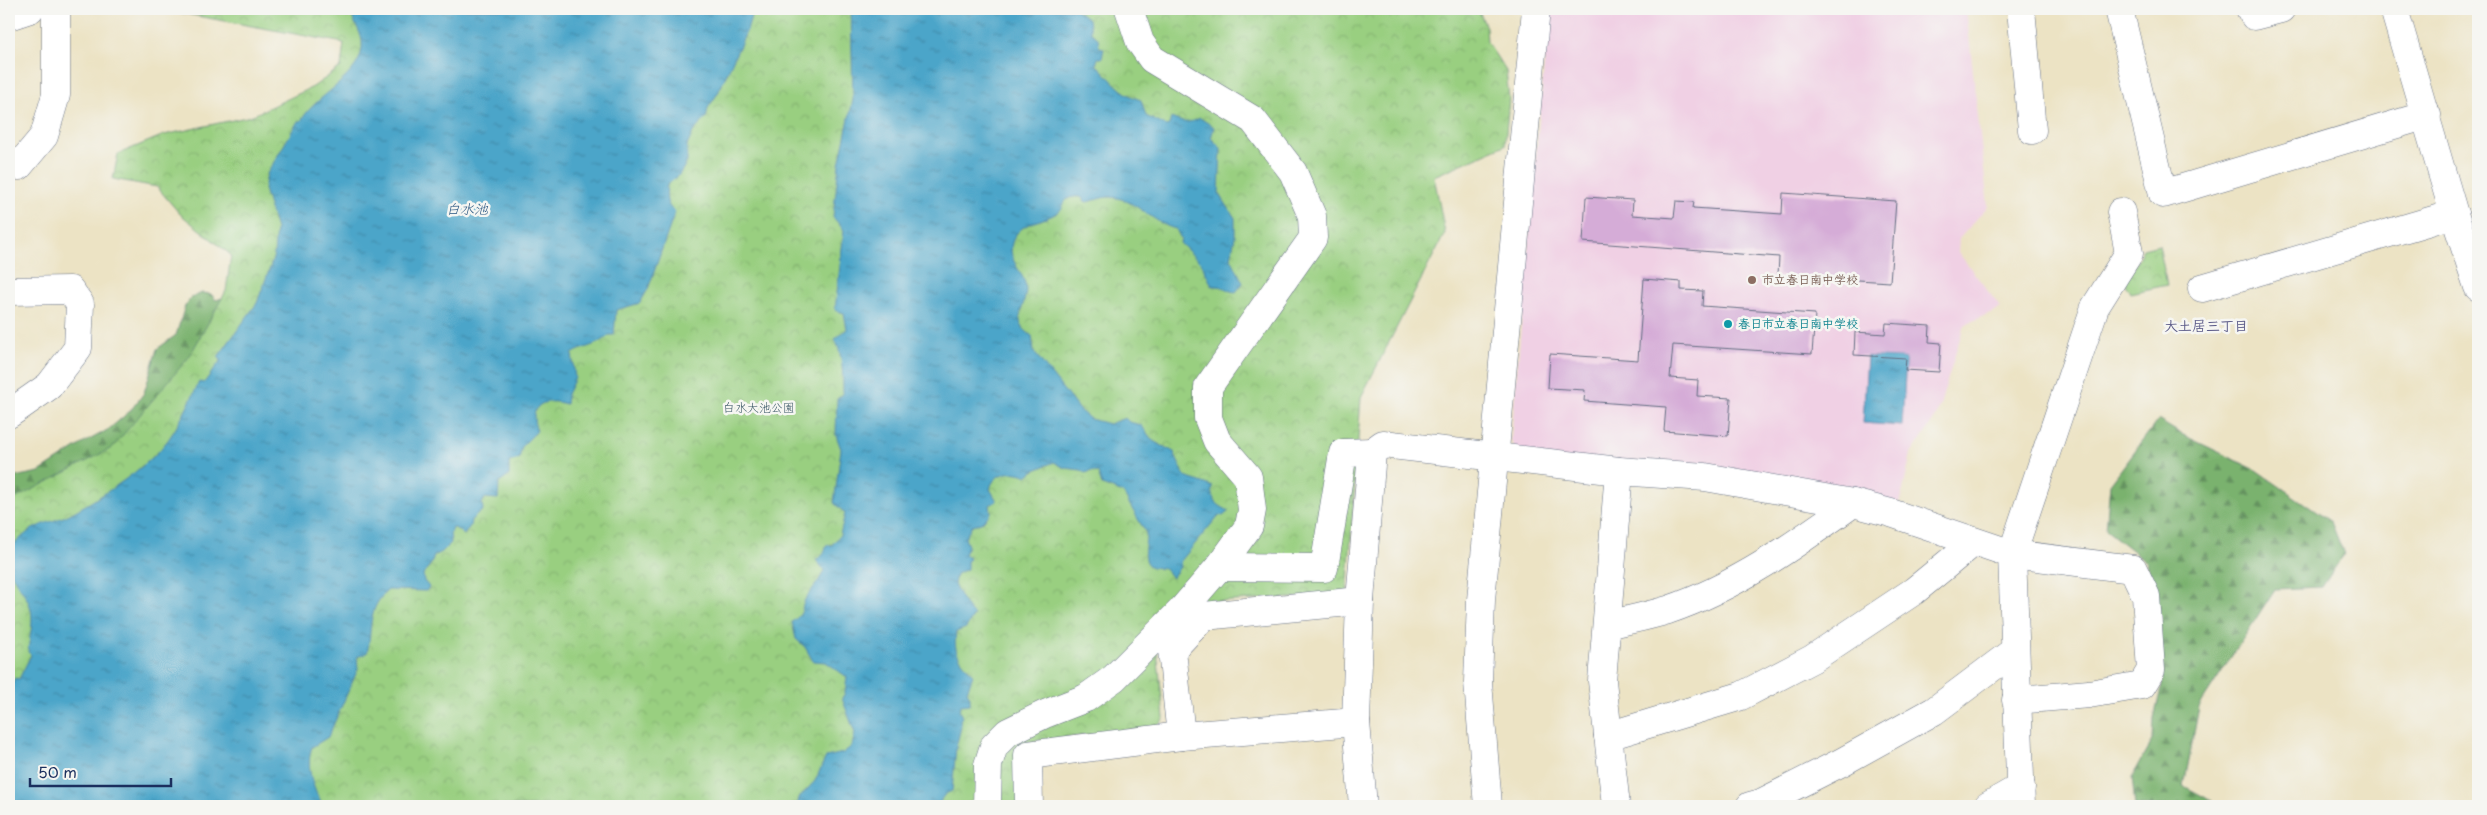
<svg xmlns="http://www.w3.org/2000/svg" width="2487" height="815" viewBox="0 0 2487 815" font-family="'Playpen Sans','Klee One',sans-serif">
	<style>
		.built { fill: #f0d0e4 }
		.forest { fill: url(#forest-firs); stroke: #4a7066 }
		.park { fill: url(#park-crowns); stroke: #5a7f6f }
		.water { fill: url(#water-ripples); stroke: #346a94 }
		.building { fill: #d5acd7 }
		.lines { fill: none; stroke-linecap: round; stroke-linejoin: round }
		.minor-casing { stroke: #646e82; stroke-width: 29 }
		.minor { stroke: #fff; stroke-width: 28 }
		.education-dot { fill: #8d6e63; stroke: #f6f6f2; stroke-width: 2 }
		.culture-dot { fill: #0f9aa8; stroke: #f6f6f2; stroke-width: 2 }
		.labels { text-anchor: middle; stroke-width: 5; stroke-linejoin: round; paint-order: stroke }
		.education-label { font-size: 12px; font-weight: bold; fill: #785e54; stroke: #f6f6f2; text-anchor: start }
		.culture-label { font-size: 12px; font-weight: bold; fill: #0d838f; stroke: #f6f6f2; text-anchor: start }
		.park-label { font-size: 12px; fill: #3a5766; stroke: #f6f6f2 }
		.water-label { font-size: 14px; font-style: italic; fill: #2c5883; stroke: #f6f6f2 }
		.neighbourhood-label { font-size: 14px; font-weight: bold; fill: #5c5b88; stroke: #f6f6f2 }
	</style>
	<defs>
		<pattern id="forest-firs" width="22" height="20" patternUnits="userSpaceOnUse" patternTransform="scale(1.25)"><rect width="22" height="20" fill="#7ab26e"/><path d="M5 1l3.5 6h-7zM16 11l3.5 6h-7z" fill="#63915e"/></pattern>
		<pattern id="park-crowns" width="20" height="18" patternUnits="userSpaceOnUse" patternTransform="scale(1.25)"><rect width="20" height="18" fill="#99cf80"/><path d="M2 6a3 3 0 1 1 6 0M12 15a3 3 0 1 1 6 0" fill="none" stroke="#83b271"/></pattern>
		<pattern id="water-ripples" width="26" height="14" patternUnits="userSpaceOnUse" patternTransform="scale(1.25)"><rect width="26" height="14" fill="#4ca5c9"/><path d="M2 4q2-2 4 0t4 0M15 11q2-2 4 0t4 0" fill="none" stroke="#3e87a6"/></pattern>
	</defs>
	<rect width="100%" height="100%" fill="#f6f6f2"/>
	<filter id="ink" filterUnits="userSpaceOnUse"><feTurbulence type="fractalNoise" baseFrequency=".02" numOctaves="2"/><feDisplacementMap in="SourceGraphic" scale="10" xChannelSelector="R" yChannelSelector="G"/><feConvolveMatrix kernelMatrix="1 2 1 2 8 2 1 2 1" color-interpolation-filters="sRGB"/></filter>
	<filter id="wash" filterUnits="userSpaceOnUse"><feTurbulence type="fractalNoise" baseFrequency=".0096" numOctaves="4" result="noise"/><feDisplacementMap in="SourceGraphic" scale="20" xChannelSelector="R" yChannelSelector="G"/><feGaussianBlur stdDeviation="1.12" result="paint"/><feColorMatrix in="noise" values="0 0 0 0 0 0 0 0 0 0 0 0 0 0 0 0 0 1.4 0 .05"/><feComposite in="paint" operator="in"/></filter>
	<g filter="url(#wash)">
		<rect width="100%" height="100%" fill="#ece3c4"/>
		<polygon class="built" points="1549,9 1966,9 1988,206 1959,239 1958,252 2001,308 1964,325 1937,415 1911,454 1900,503 1518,456 1511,440"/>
		<g class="forest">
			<polygon points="202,293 211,294 216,300 225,297 176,402 9,532 9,478 39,472 82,444 109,429 130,411 144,393 157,349 176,335 185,306 191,298"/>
			<polygon points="2158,420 2181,434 2256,470 2331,522 2344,554 2322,587 2275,589 2199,707 2184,786 2221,806 2135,806 2132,777 2153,740 2154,718 2163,680 2147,562 2106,530 2110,484"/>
		</g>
		<g class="park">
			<polygon points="159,9 1478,9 1486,27 1487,42 1506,71 1509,98 1505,145 1434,176 1445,233 1361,397 1347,595 1197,603 1157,651 1164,718 1158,727 1029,742 1018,806 9,806 9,502 112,448 189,357 226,291 231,255 180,214 157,187 113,179 118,154 164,135 251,116 313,87 341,67 344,43"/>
			<polygon points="2159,245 2167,285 2130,293 2125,284 2143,249"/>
		</g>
		<g class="water">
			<path d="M349,9H753L747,30L718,93L708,108L706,118L693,132L687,146V162L679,175L667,185C666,197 665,205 675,212L648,289L640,303L616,310L614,335H609C599,346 584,346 572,354L575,378L567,394L566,404C543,397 527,406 537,431L522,446L519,459L509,462V476L499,483L498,499L485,498L482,503L483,510L471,520L470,526L464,535L455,528H452L450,533L451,543L442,552L434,556L431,564L423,574L424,581L429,587L426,591L388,590C366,610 373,628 367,653L357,657L358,669L328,737L312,747C305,766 313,789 323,806H9V689L15,678L19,679L31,655L28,652C29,638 35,620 30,606C24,587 3,574 10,551C13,544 22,537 28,532C40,523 57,521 70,514C99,498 129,479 154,456C175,436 187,408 199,382L204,383L221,360L218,357L257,303L271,265L274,255L276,229L264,189L267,174L298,121H301C316,93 366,76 362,41C360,29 352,20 349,9Z"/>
			<path d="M851,9H1075L1089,19L1091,33L1098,38L1099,47L1104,48L1102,58H1098L1096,64C1110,77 1121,95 1141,100L1146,116L1166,126L1169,125L1171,118C1183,123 1188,124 1200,118L1214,127L1211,138L1221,148L1219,193L1235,218V236L1231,258L1243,283L1236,292C1228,292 1225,285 1212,286L1202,264L1180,243L1181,239L1176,229C1153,224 1134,197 1109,197C1101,197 1094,201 1086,202L1081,197C1059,195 1068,208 1055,214C1041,222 1020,222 1013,240C1006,257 1020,268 1025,283C1029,296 1019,309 1020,321C1021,328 1027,332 1032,336L1034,352L1079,410L1090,419L1109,424L1125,418L1129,422L1141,425L1153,441L1174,452C1189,487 1181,473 1213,487C1209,500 1219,506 1229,511L1223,516L1219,515L1180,562V567L1172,578L1165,569C1161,568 1156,568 1152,567C1139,563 1147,543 1146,533L1123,493L1102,485L1098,473L1092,471L1085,473L1081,470L1065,468L1054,462L1033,471L1027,476C1013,469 994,472 990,489L997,501L990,505L991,513L981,523L972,525L965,538L968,546L964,554L970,559L967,561V569L956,574L954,584C959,594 965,607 974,615L966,628L956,632C953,654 960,658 973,675L967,691L970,697V704L961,705L959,710L962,717L960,720L961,727L956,747L952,791C944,794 940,798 940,806H797L799,798L815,781L826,757L843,753L852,746L855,733L842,698L845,693L847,677L826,662L813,661L805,647L796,639L792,622C807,611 799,609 806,598C813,588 820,581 824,570L816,560L823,555L827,545H832L840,535L845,513L834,503L841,449L836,435L837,399L843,394C843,377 843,355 835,339L847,329L844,313L835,310L844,230L833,217L839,164L853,100Z"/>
			<polygon points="1867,356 1906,358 1902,426 1863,423"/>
		</g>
		<g id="blocks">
			<g class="building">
				<polygon points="1783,193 1896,201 1890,282 1778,275 1779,257 1583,242 1586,197 1633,200 1632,215 1674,218 1676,201 1694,202 1693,208 1782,214"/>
				<polygon points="1644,279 1681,282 1681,290 1703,291 1702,306 1815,314 1812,354 1673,345 1670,378 1698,380 1697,396 1731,398 1728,436 1664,431 1666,407 1584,401 1585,390 1548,388 1550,354 1638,360"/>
				<polygon points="1886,323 1930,326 1929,342 1941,343 1939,372 1905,370 1906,358 1854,355 1855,332 1885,334"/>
			</g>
		</g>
	</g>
	<g filter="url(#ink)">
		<use href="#blocks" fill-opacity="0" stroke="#646e82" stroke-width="1"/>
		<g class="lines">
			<g class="minor-casing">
				<g id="minor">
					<polyline points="2021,9 2032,130"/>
					<polyline points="2119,9 2163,194 2427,115"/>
					<polyline points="2250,9 2254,16 2281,9"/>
					<polyline points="2394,9 2454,214 2478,287"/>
					<polyline points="9,16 30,9"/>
					<polyline points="9,164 19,166 44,136 56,95 56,9"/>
					<polyline points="2202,288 2454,214"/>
					<polyline points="9,291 70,290 80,304 78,348 49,386 9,414"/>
					<polyline points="1219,567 1324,568 1343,453 1372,452"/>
					<path d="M1608,625C1628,620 1648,616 1668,610C1736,587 1795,545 1853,503"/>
					<polyline points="1181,736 1172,650 1204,616 1360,601"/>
					<polyline points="1608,736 1741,696 1812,659 1914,591 1974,542"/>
					<polyline points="987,806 988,765 994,746 1008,732 1045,714 1086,698 1114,678 1181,611 1219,567 1249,526 1252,510 1248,477 1217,441 1208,418 1208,387 1313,238 1312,216 1293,172 1253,120 1152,59 1140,42 1129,9"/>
					<polyline points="1029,806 1028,755 1181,736 1356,722"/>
					<polyline points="1363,806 1356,722 1360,601 1372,452 1383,444 1619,471 1705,477 1853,503 1891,513 2012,554 2133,569 2146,596 2151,670 2142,685 2089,694 2016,700"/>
					<polyline points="1488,806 1478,682 1481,600 1536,9"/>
					<polyline points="1616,806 1602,681 1619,471"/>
					<polyline points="1750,806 1761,803 1842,762 1934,711 2014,651"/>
					<polyline points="1988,806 2021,787"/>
					<polyline points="2021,806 2012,554 2095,307 2129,253 2121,212"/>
				</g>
			</g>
			<use href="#minor" class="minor"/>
		</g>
	</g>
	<circle class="education-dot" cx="1752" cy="280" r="5"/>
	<circle class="culture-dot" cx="1728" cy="324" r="5"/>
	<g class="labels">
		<g class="education-label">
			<text x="1762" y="284">市立春日南中学校</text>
		</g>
		<g class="culture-label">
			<text x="1738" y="328">春日市立春日南中学校</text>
		</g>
		<g class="park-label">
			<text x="759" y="412">白水大池公園</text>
		</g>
		<g class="water-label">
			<text x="467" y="214">白水池</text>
		</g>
		<g class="neighbourhood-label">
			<text x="2206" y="331">大土居三丁目</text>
		</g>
	</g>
	<rect width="2487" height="815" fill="none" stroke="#f6f6f2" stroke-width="30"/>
	<path d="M30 778v8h141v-8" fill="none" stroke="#1b2f5e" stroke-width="2.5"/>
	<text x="38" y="778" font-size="15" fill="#1b2f5e" stroke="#f6f6f2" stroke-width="4" paint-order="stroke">50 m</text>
</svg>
